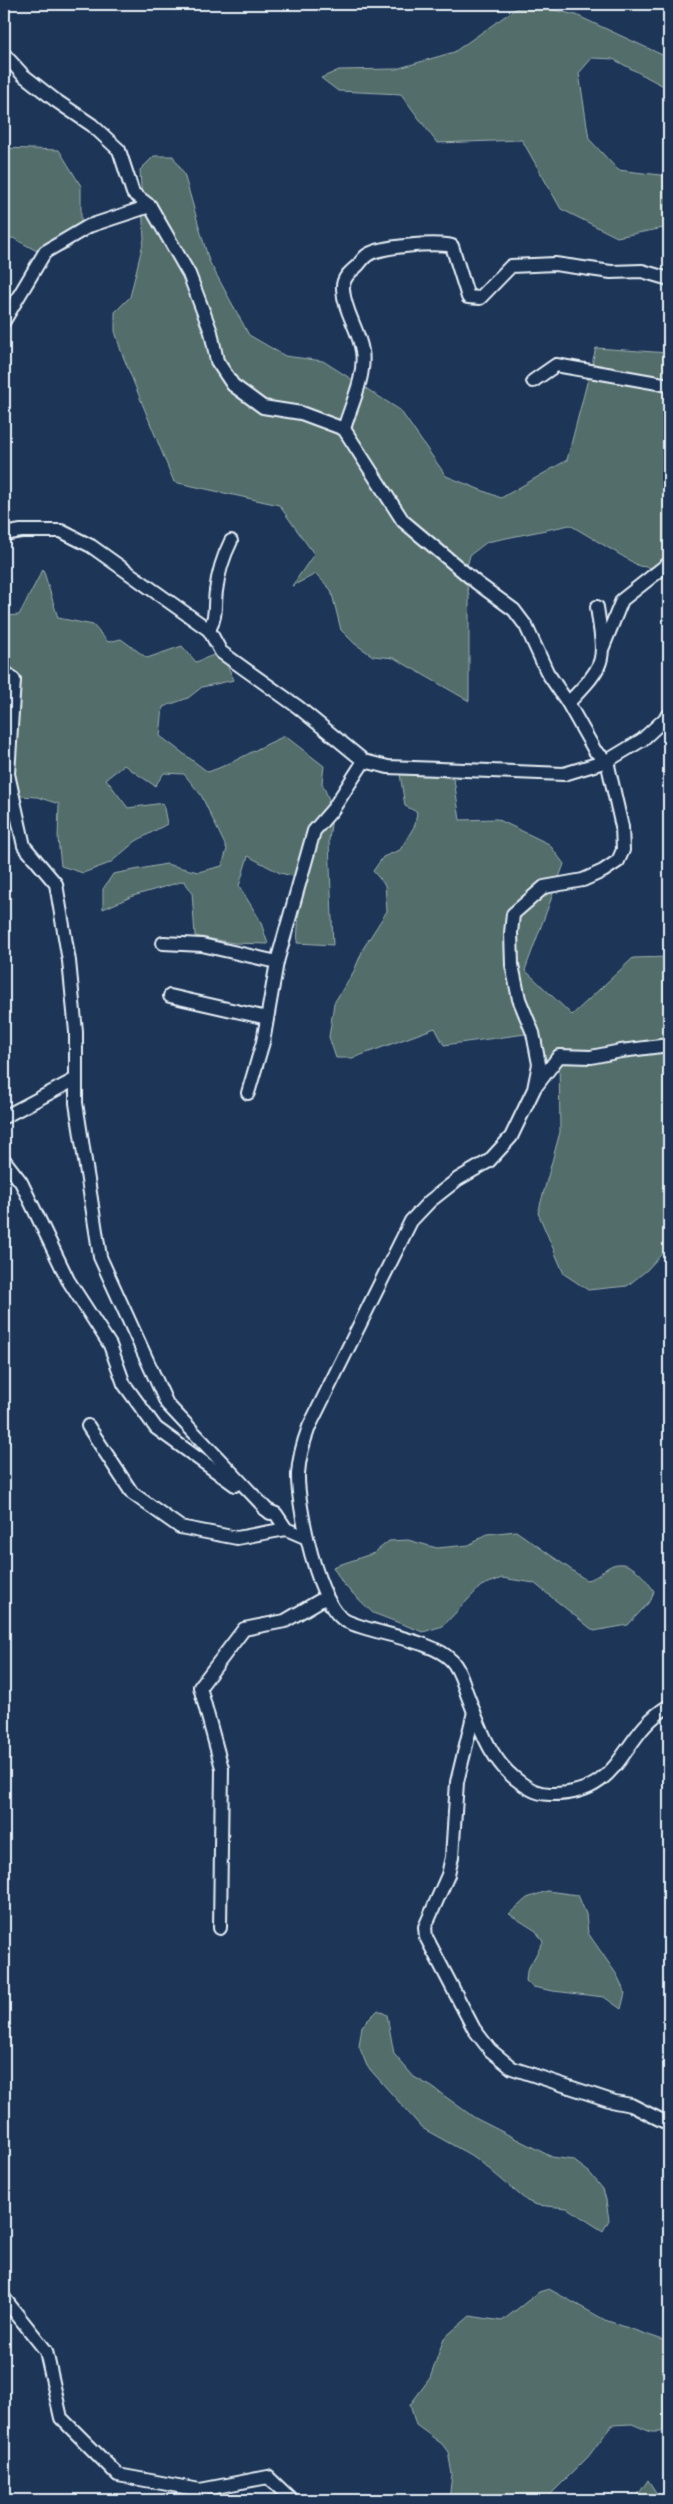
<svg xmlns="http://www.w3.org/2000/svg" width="673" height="2504" viewBox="0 0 673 2504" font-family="Dekko,sans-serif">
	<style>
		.green { fill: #536d6a; stroke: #9eafb1 }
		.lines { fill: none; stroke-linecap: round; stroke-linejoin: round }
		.minor-casing { stroke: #e8f1f8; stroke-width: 16 }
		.minor { stroke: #1d3557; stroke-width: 12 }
	</style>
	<rect width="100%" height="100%" fill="#1d3557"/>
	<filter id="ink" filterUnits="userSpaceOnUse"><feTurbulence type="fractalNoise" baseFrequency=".02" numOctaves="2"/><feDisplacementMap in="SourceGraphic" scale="10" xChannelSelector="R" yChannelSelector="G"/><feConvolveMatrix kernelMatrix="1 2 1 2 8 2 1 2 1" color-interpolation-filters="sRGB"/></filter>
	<g filter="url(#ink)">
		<g class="green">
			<polygon points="537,6 576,15 669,58 669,89 613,59 592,58 579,73 589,139 618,170 669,176 669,227 617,237 561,209 522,140 437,143 401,94 338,91 321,78 339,70 396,69 454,52 518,7"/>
			<polygon points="4,148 59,150 81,186 81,226 71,247 48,257 13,238 4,240"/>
			<polygon points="154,156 173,156 184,174 209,261 249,335 285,356 323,361 400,410 446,476 501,498 567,460 596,348 669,353 669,561 660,569 639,566 570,525 487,542 470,555 465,575 469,596 469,701 394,658 373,656 355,644 341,630 331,590 316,574 292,586 314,554 279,505 174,482 121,351 115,331 115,312 130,297 144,239 140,170"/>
			<path d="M43,569L58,618L93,625L108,642L121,639L147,658L182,646L196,662L221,652L234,680L202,687L188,698L163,707L160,736L208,772C235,763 258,747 285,736L324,766L322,783L333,809L329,840L333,945L297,943L301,878L280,873L248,856L239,886L260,920L268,944L234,943L195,936L192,892L184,881L133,896L103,909V889L113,874L166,864L198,872L222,866L227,849L201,795L184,774L164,773L155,786L124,765L106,779L128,808L163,803L167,824L136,841L110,863L83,873L61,866L58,839L59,804L37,797L4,795V616L19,615Z"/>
			<polygon points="399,767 454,779 460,820 497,819 549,844 564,864 525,970 572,1015 633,958 669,957 669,1246 647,1270 627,1286 588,1290 564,1274 538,1213 560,1132 559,1057 534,1089 533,1033 444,1045 435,1028 353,1058 336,1058 329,1037 334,1003 354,971 364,947 387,911 385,885 373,871 383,857 400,850 415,825 417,812 405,806"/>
			<path d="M516,1531L586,1580C600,1578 602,1569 613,1565C631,1559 645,1578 654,1591L651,1600L628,1625L594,1631L534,1583L502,1578L481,1586L443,1626L423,1632L373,1613L343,1584L333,1567L374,1553L389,1541L408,1540L437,1548L458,1546L469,1545L487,1534Z"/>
			<polygon points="547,1891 578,1895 586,1914 588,1933 617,1975 625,1993 621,2009 604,1997 553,1991 533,1987 526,1981 527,1971 543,1942 536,1931 509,1914 527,1898"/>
			<polygon points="378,2010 387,2015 394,2054 414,2077 432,2087 475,2118 552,2157 573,2160 589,2172 603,2189 606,2200 609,2220 603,2231 567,2208 537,2205 527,2201 476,2158 422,2128 367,2066 359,2046 362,2026"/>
			<polygon points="549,2289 605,2320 663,2340 669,2347 669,2425 661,2432 651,2432 632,2424 612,2425 588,2457 545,2500 449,2500 452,2474 448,2452 442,2444 416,2425 410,2405 430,2378 444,2338 470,2316 502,2321 539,2292"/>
			<polygon points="648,2480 661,2500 635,2500 636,2498"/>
		</g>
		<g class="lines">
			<g class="minor-casing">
				<g id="minor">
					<path d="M4,54L23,75L55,100L92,125L119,150L133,193L150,206L189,274L211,332L217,361L233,385L263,407L301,413L344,429L403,521L477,583L514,610L526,626L547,672L568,703L595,751L607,761L622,827L623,850L618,861L603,871L583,880L544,887L513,914L511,933L512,965L519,999L533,1033L539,1064L534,1089L511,1137L489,1161L458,1179L430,1201L411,1221L309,1427C303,1443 299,1457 298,1474C297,1504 318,1608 346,1621C373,1634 433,1640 451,1660C460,1669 463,1683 467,1694C480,1727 490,1762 521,1783C531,1790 538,1794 551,1794C624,1795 619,1735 669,1706"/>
					<polyline points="4,321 45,252 89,226 150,206"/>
					<polyline points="533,381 556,365 669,385"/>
					<path d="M344,429C351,405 366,376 362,351C359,330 344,311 343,289C342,279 349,273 356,267C360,264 362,259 366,256C377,246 436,242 452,246L468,297L480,298L511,266L555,264L611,272L642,271L669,279"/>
					<polyline points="4,534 21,531 61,531 91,546 209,630 221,652 298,707 364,761 388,767 564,774 607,761 642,740 669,715"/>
					<path d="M209,630C217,616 214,605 216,591C218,574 223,557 231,541"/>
					<polyline points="603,647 622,600 669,563"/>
					<polyline points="4,671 14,680 8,774 24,846 56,884 69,961 76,1032 76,1103 100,1257 167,1404 270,1513"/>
					<path d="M568,703C608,662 605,662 597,607"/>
					<polyline points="163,943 202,945 277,962"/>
					<polyline points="170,996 267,1018"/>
					<polyline points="537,1085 559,1056 591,1057 621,1051 669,1045"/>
					<polyline points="248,1093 263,1042 277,962 314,831 333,809 364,761"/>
					<polyline points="4,1117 76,1079"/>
					<polyline points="4,1160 21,1182 68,1280 110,1345 124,1384 156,1428 235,1485"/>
					<polyline points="88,1426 132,1493 180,1527 237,1538 286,1529"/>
					<polyline points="264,1509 276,1514 286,1529 307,1538"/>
					<polyline points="474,1712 457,1782 452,1857 448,1875 425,1927 426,1937 474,2029 490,2050 512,2068 615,2102 631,2105 669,2124"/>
					<polyline points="220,1928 222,1768 200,1687 244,1629 285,1621 326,1597"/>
					<polyline points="4,2298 46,2351 61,2418 118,2475 200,2490 268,2477 292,2500"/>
				</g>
			</g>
			<use href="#minor" class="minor"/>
		</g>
	</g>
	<rect width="673" height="2504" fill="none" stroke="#1d3557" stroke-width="20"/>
	<rect x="10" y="10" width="653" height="2484" fill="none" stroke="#e8f1f8" stroke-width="2" filter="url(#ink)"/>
</svg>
